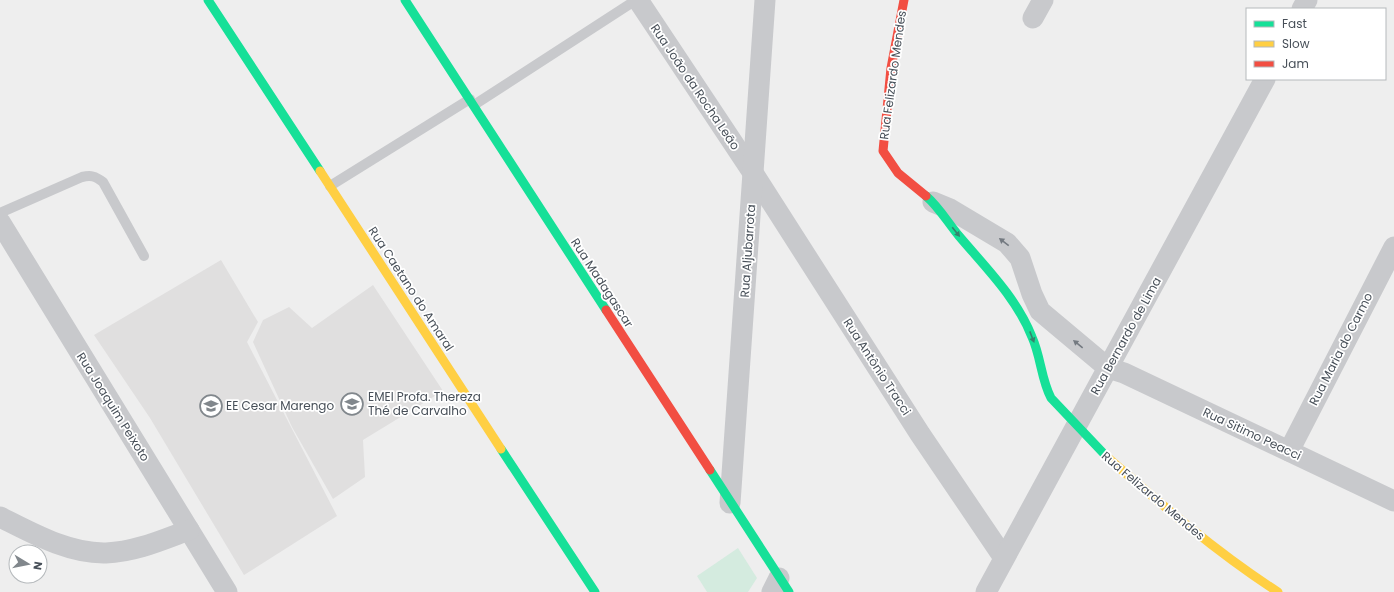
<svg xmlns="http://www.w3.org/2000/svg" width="1394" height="592" viewBox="0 0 1394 592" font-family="Poppins,sans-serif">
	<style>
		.education { fill: #e0dfdf }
		.green { fill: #d4ebdf }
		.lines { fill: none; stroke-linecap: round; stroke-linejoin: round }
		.lane { stroke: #c8c9cc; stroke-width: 10 }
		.street { stroke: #c8c9cc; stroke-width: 21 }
		.fast { stroke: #16e098; stroke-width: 9 }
		.slow { stroke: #ffcf43; stroke-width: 9 }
		.jam { stroke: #f24e42; stroke-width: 9 }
		.oneway { fill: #36826e }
		.oneway2 { fill: #747a81 }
		.labels { text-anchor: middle; stroke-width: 3.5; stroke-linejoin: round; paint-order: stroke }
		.street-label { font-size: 12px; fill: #474f58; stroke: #fff }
		.poi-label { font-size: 12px; fill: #474f58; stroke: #fff; text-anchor: start }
	</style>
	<rect width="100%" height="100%" fill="#eee"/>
	<g class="education">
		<polygon points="221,260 258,322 247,342 337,516 244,575 150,418 94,335"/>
		<polygon points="373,285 443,391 363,440 365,477 333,499 292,427 253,342 263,320 289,307 312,328"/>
	</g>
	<polygon class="green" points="738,548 757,578 748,592 707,592 697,576"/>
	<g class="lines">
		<g class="lane">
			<polyline points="474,105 636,0"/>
			<polyline points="330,186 470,99"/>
			<path d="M0,213L82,177C91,175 95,176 103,182L144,256"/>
		</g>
		<g class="street">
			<polyline points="638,0 753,173 920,434 1004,558"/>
			<polyline points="1302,9 1307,0"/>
			<polyline points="1033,18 1043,0"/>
			<polyline points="933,202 950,209 1007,243 1020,258 1032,294 1040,311 1108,368 1124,373 1394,501"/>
			<polyline points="0,222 227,592"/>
			<polyline points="1289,451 1394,247"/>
			<polyline points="730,503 765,0"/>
			<path d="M0,517C32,533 69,554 106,553C135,552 162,540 189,530"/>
			<polyline points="772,592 779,578"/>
			<polyline points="986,592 1265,79"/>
		</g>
		<g class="fast">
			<polyline points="208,0 320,171"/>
			<polyline points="405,0 606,310"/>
			<path d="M926,196C939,207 948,223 959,236C986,268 1016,297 1032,337C1041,357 1041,379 1051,398L1107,457"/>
			<polyline points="501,449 595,592"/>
			<polyline points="710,470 789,592"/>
		</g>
		<g class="slow">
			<polyline points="320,171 501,449"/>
			<path d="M1107,457C1162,505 1216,552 1278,592"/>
		</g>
		<g class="jam">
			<polyline points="904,0 891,68 883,151 898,173 926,196"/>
			<polyline points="606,310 710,470"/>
		</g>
	</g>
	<defs><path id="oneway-solid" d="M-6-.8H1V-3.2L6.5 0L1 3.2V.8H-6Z"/></defs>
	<g class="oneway">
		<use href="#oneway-solid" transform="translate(956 232) rotate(51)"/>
		<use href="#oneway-solid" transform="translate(1032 337) rotate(69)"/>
	</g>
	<g class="oneway2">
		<use href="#oneway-solid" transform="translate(1004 242) rotate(-142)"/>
		<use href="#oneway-solid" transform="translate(1078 344) rotate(-141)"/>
	</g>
	<defs>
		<g id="school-ring" transform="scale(1.15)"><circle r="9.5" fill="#fff" stroke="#81878c" stroke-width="1.5"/><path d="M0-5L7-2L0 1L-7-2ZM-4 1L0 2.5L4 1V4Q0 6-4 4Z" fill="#81878c"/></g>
	</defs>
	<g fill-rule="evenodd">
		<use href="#school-ring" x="352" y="404"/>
		<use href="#school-ring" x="211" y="406"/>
	</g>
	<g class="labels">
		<g class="street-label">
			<text transform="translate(893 75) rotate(-82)" y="4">Rua Felizardo Mendes</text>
			<text transform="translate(695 87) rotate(56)" y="4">Rua João da Rocha Leão</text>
			<text transform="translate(748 251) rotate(-86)" y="4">Rua Aljubarrota</text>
			<text transform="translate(602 283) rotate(57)" y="4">Rua Madagascar</text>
			<text transform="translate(411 289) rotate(57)" y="4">Rua Caetano do Amaral</text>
			<text transform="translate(1126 336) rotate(-61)" y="4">Rua Bernardo de Lima</text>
			<text transform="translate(1341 349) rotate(-63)" y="4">Rua Maria do Carmo</text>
			<text transform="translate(877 367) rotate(57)" y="4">Rua Antônio Tracci</text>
			<text transform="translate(113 407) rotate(58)" y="4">Rua Joaquim Peixoto</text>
			<text transform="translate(1252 434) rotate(25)" y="4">Rua Sitimo Peacci</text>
			<text transform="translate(1153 496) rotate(40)" y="4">Rua Felizardo Mendes</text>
		</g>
		<g class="poi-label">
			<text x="368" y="401">EMEI Profa. Thereza<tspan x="368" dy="14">Thé de Carvalho</tspan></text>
			<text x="226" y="410">EE Cesar Marengo</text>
		</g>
	</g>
	<rect x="1246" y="8" width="140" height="72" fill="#ffffff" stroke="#b5b9bc"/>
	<rect x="1254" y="21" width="20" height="6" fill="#16e098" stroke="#b5b9bc"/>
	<text x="1282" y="28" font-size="12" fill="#474f58">Fast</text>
	<rect x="1254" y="41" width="20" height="6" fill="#ffcf43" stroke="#b5b9bc"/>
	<text x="1282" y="48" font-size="12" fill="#474f58">Slow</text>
	<rect x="1254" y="61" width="20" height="6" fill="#f24e42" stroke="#b5b9bc"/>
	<text x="1282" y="68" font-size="12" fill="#474f58">Jam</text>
	<g transform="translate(28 564) rotate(100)"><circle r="19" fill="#ffffff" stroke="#b5b9bc"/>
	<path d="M0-3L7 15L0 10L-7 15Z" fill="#81878c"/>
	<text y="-6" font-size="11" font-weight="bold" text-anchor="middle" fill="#474f58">N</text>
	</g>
</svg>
